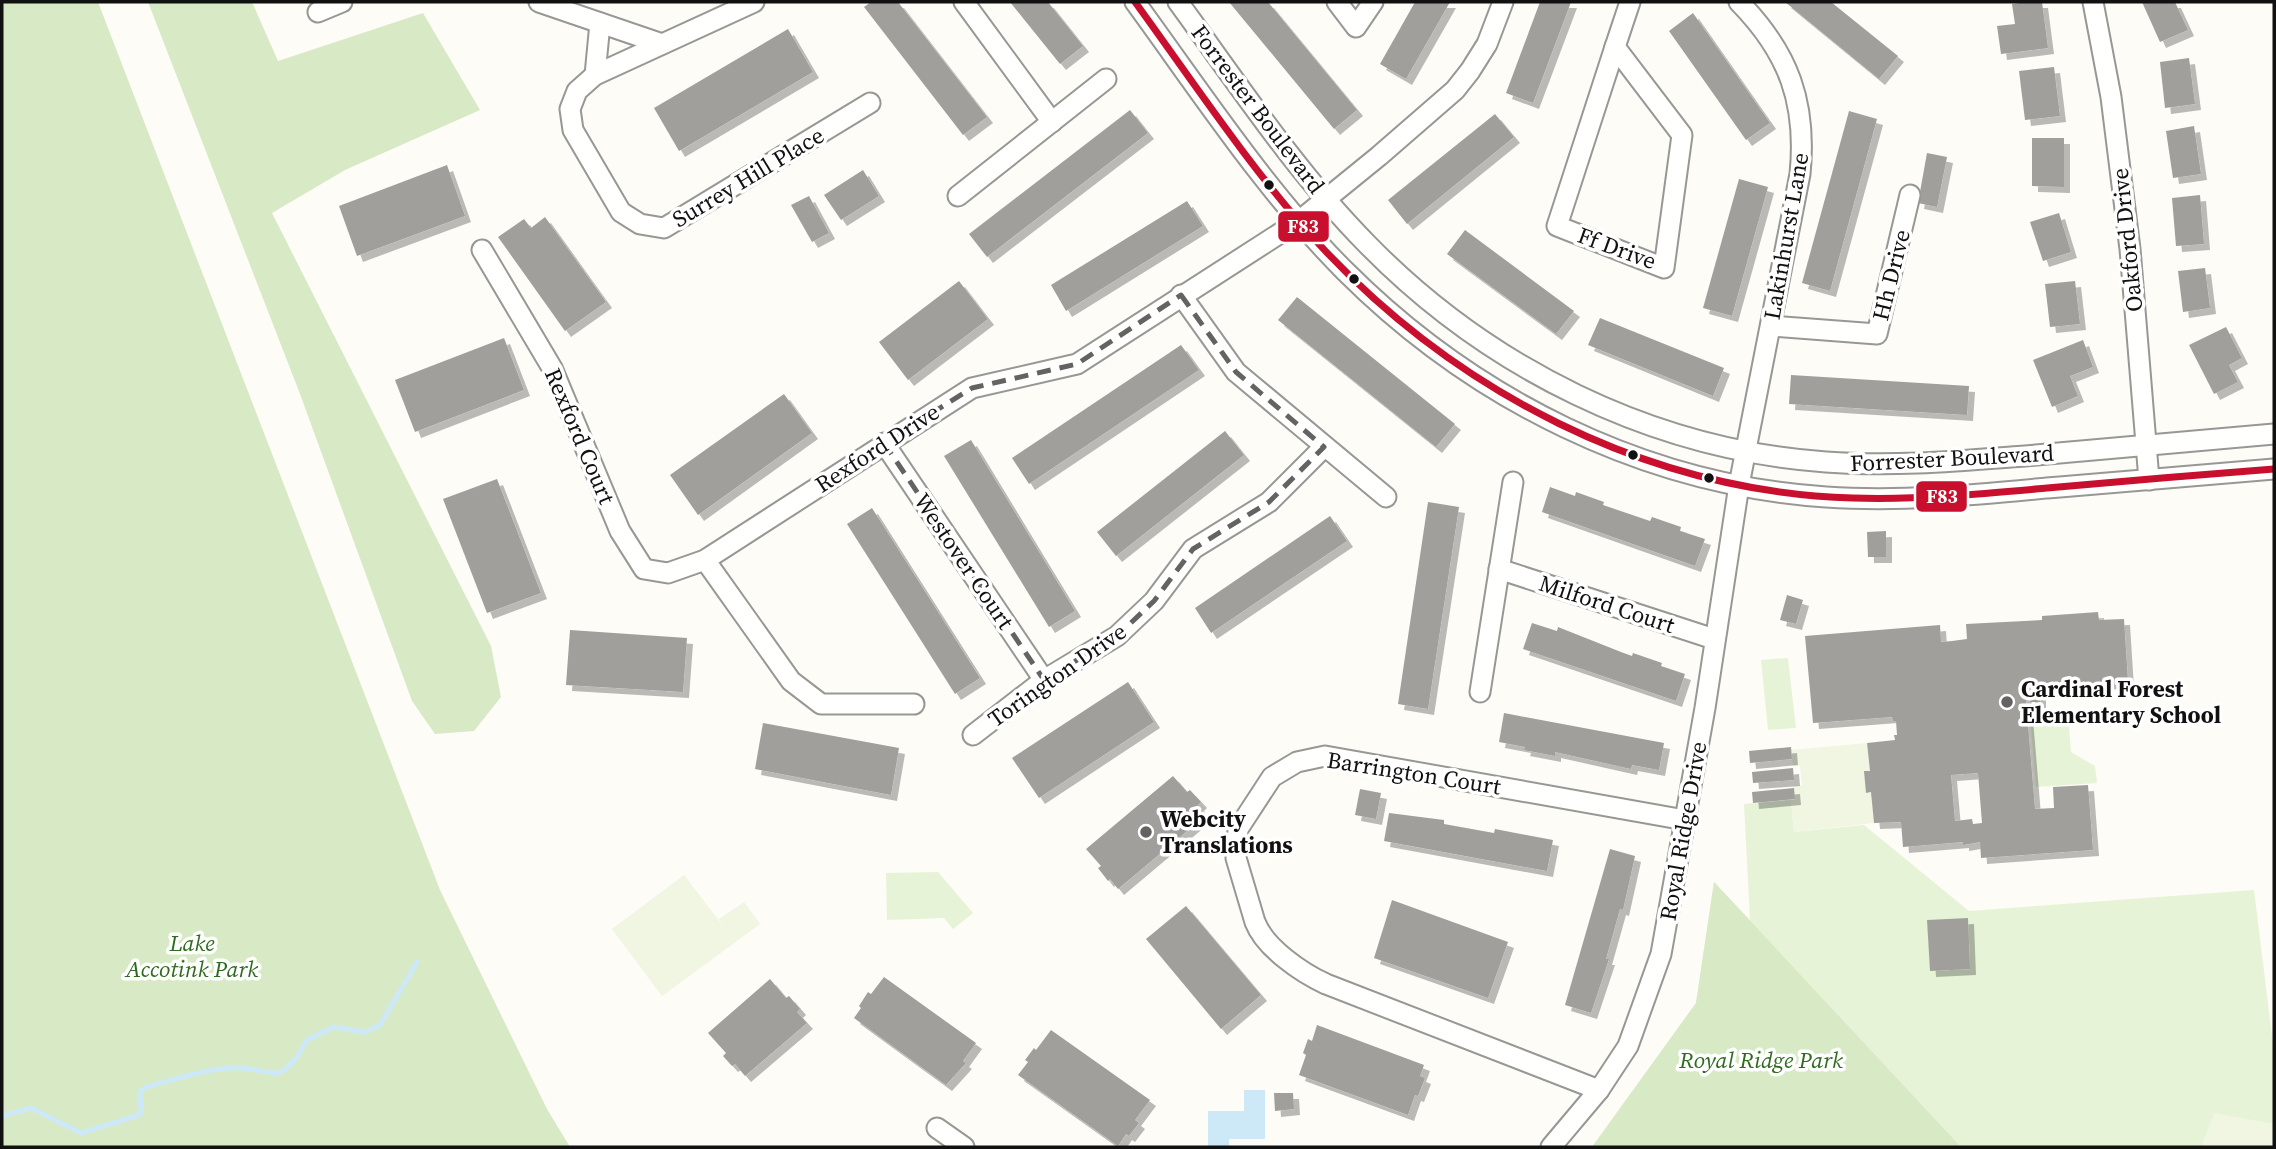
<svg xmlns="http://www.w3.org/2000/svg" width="2276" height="1149" viewBox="0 0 2276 1149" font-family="'Source Serif 4',serif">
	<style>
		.green { fill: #e7f3d7 }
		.forest { fill: #d8eac5 }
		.pitch { fill: #f0f6e1 }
		.water { fill: #cde8f7 }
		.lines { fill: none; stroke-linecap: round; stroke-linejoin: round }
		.stream { stroke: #cde8f7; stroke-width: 5 }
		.building { fill: #a19f9c; fill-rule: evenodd; filter: url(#shadow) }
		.minor-casing { stroke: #979795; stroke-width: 23 }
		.minor { stroke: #fffffe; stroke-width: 19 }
		.bus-1-casing { stroke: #fff; stroke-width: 12 }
		.bus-1 { stroke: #c8102e; stroke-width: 7 }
		.marked { fill: none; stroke: #646362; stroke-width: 5; stroke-dasharray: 14 9; stroke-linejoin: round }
		.bus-dot { fill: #111; stroke: #fff; stroke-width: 2.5 }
		.poi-dot { fill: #646362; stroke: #fff; stroke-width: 2.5 }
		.labels { text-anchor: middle; stroke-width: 7; stroke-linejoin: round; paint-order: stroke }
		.street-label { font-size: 23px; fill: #111; stroke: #fff }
		.poi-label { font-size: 23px; font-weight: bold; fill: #111; stroke: #fff; text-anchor: start }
		.park-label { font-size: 23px; font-style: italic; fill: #2f6b1f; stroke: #fff }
		.line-badge { stroke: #fff; stroke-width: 2.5 }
		.badge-label { font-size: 19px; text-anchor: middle; font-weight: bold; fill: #fff }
	</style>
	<defs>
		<filter id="shadow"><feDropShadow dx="6" dy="6" stdDeviation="0" flood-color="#0004"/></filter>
	</defs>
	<rect width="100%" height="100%" fill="#fdfcf7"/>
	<g class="green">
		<polygon points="1788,658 1796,728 1768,730 1761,660"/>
		<polygon points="2068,713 2071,752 2095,766 2097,783 2036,787 2030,716"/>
		<polygon points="1791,800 1794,832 1864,825 1969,911 2254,890 2274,1052 2274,1147 1592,1147 1696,1003 1714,882 1750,920 1744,804"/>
		<polygon points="938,872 973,913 953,929 944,918 887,920 886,873"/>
	</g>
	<g class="forest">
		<polygon points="2,2 98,2 440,890 547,1109 570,1147 2,1147"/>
		<polygon points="148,2 252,2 278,61 423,13 480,110 345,170 272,213 491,646 501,697 474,731 435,734 412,701 300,394"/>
		<polygon points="1714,882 1961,1147 1592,1147 1696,1003"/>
	</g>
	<g class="pitch">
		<polygon points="1867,743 1870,771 1865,771 1867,793 1871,792 1874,823 1794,832 1791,800 1795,799 1793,786 1802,785 1800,766 1793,766 1791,750"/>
		<polygon points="684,875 723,926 719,919 744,902 760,924 662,996 612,929"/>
		<polygon points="2214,1113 2274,1124 2274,1147 2201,1147"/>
	</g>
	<polygon class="water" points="1244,1090 1265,1090 1265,1139 1229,1139 1229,1147 1208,1147 1208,1111 1244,1111"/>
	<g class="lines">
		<path class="stream" d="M2,1116L31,1108L81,1133L139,1115L141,1111L140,1092L146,1087C174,1080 213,1066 242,1068C255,1069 266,1073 280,1073L295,1060L307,1040L333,1027L365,1032L380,1025L417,962"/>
	</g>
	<g class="building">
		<polygon points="871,2 898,2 987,117 963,135 864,7"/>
		<polygon points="1010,2 1048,2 1083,46 1060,64"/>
		<polygon points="1229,2 1268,2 1357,110 1334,129"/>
		<polygon points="1415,2 1450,2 1406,79 1380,64"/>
		<polygon points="1540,2 1571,2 1533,103 1506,93"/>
		<polygon points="1785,2 1831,2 1898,56 1879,79"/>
		<polygon points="2027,2 2042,2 2048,48 2001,54 1997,26 2015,24 2012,4"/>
		<polygon points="2142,2 2175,2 2188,30 2160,42"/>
		<polygon points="1693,13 1770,123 1746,140 1669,31"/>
		<polygon points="788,29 813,72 679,151 654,108"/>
		<polygon points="2189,58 2195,104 2165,108 2160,62"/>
		<polygon points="2054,67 2060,116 2025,120 2019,71"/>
		<polygon points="1130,110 1148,133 987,257 969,234"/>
		<polygon points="1849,111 1877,119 1830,291 1802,283"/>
		<polygon points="1495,114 1514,137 1407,224 1388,200"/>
		<polygon points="2194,126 2201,174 2173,178 2166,131"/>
		<polygon points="2032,138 2064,138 2064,187 2032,186"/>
		<polygon points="1927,153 1947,157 1937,207 1918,203"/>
		<polygon points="447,165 465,216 357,256 339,206"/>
		<polygon points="863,170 879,196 841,220 824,195"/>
		<polygon points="1739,179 1768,187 1732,316 1703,308"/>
		<polygon points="2200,195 2204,244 2176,246 2172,198"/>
		<polygon points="809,196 829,233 812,242 791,205"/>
		<polygon points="1187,201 1203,226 1066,311 1051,285"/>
		<polygon points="2059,213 2071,252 2043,261 2030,222"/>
		<polygon points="545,217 606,302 565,331 498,237 524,219 531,228"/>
		<polygon points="1465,230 1574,311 1556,334 1447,254"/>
		<polygon points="2205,268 2210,308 2183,312 2178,271"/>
		<polygon points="959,281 988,319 908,380 879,342"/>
		<polygon points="2075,281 2080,324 2050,327 2045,284"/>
		<polygon points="1297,297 1455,424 1436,447 1278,320"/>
		<polygon points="1600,318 1724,368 1713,396 1588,345"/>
		<polygon points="2226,327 2242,358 2229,365 2238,382 2214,394 2189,345"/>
		<polygon points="504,338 524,390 415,432 395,380"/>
		<polygon points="2083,340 2093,367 2070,376 2078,396 2052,407 2033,360"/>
		<polygon points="1181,345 1199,370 1029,484 1012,458"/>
		<polygon points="1791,375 1969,386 1967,415 1789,404"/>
		<polygon points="784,394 812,433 698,515 670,475"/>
		<polygon points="1225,431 1244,455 1116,556 1097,532"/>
		<polygon points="971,440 1075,611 1049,627 944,456"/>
		<polygon points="497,479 541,593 487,613 443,499"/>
		<polygon points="1550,487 1575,496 1576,492 1604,502 1603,505 1650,521 1652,517 1681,527 1680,531 1705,539 1695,566 1542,512"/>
		<polygon points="1428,502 1459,507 1428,709 1398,704"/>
		<polygon points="872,508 980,678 955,694 847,524"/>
		<polygon points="1330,516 1347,541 1211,633 1195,608"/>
		<polygon points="1886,531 1886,557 1868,557 1867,532"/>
		<polygon points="1787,595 1803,600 1796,624 1780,620"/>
		<path d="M2098,612L2099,620L2124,619L2128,682L2025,689L2035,809L2054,808L2053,787L2088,785L2093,850L1981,858L1980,842L1969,844L1963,845V842L1903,847L1901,822L1874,823L1871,792L1866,793L1864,771H1870L1867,743L1895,740L1894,735H1897L1896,721H1893L1892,717L1813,723L1805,636L1940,625L1941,642L1952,641L1967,639L1966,624L2042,620V616ZM1978,773L1982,823L1973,824L1972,819L1955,821L1951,775Z"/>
		<polygon points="1532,623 1557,631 1558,627 1621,652 1632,656 1633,653 1662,663 1661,666 1685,674 1676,701 1523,649"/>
		<polygon points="570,630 687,638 683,692 566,685"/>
		<polygon points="1128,682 1154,722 1039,798 1012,758"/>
		<polygon points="2029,692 2040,692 2040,702 2030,702"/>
		<polygon points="1504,713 1664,743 1659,770 1632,765 1631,769 1555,752 1555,756 1524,750 1525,747 1499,742"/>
		<polygon points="763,723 899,748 891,795 755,769"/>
		<polygon points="1791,747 1792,759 1750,763 1749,751"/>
		<polygon points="1793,768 1794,780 1753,783 1752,772"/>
		<polygon points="1173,776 1187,792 1190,790 1201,802 1198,805 1206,815 1118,889 1110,879 1108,881 1098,868 1101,866 1086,849"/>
		<polygon points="1794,788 1795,799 1753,803 1752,792"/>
		<polygon points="1360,789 1381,793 1376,819 1355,815"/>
		<polygon points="1389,813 1444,820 1444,824 1494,833 1495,829 1553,840 1547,871 1384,841"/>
		<polygon points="1610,849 1635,856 1623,910 1620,909 1606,959 1609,959 1591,1013 1565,1005"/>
		<polygon points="1392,900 1508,942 1488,998 1374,958"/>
		<polygon points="1186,906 1261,995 1221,1029 1146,939"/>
		<polygon points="1968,918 1970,969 1930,971 1927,920"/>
		<polygon points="884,977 976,1043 963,1061 966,1063 946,1085 854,1018 861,1008 859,1006 868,992 871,994"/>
		<polygon points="770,979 786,998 789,996 800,1009 797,1012 807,1023 745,1076 735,1064 732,1066 723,1056 726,1053 708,1033"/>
		<polygon points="1317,1025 1424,1065 1420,1076 1425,1078 1418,1096 1415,1095 1408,1115 1299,1075 1306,1055 1303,1053 1308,1039 1312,1041"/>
		<polygon points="1051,1030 1150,1100 1135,1120 1139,1123 1129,1136 1126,1134 1118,1146 1018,1075 1028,1062 1025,1060 1034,1048 1036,1050"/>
		<polygon points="1274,1093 1293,1093 1294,1109 1275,1111"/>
	</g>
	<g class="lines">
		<g class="minor-casing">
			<g id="minor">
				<polyline points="539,2 662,44"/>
				<polyline points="754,2 595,75 577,91 570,109 573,130 621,212 640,224 664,228 870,103"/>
				<polyline points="964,2 1052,122"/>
				<path d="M1135,2C1200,91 1267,193 1345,271C1473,399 1644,485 1826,497C1900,502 1973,495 2047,488C2123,482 2199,475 2274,469"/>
				<path d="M1178,2C1238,84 1295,171 1367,244C1488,368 1653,450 1826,462C1893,467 1959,461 2025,456C2108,449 2191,442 2274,434"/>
				<polyline points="1337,2 1356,27 1373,2"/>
				<polyline points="2093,2 2111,97 2130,249 2149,480"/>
				<polyline points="318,12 342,2"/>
				<polygon points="1615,47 1682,135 1664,268 1557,226"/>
				<polyline points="1615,47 1630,2"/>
				<polyline points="595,75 600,23"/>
				<polyline points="958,196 1106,79"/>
				<polyline points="482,250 552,368 620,531 644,569 668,573 705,560 972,388 1077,364 1299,221 1379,156 1455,90 1470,71 1487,44 1503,2"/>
				<polyline points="1181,295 1236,372 1386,497"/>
				<polyline points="1771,326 1877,334 1910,195"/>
				<polyline points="884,443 1044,680"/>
				<polyline points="705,560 791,681 821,704 914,704"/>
				<polyline points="1499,569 1714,639"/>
				<polyline points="1480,692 1513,482"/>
				<polyline points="973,735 1044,680 1117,636 1154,601 1193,549 1269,502 1324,447"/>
				<path d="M1599,1090L1326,984C1302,973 1265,948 1255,922L1236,858L1238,829L1272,777L1297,762L1325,756L1685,820"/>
				<polyline points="937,1128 964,1147"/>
				<path d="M1551,1147L1599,1090L1628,1046L1661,954L1705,708L1739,485L1800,174C1807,103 1789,53 1739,2"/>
			</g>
		</g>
		<use href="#minor" class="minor"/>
		<g class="bus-1-casing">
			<path id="bus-1" d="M1135,2C1194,83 1250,168 1317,242C1455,392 1648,492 1853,498C1918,500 1982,494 2047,488C2123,481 2198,475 2274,469"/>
		</g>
		<use href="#bus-1" class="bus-1"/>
	</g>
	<path class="marked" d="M1181,295L1236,372L1324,447L1269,502L1193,549L1154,601L1117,636L1044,680L884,443L972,388L1077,364Z"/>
	<g class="bus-dot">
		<circle cx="1269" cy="185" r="6"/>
		<circle cx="1354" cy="279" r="6"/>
		<circle cx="1633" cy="455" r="6"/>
		<circle cx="1709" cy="478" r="6"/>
	</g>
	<g class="poi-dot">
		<circle cx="2007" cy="702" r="7"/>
		<circle cx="1146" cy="832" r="7"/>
	</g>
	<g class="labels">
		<g class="street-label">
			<text transform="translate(1258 109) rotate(53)" y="8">Forrester Boulevard</text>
			<text transform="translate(748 177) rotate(-31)" y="8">Surrey Hill Place</text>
			<text transform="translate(1786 236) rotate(-80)" y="8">Lakinhurst Lane</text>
			<text transform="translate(2127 240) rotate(-96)" y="8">Oakford Drive</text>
			<text transform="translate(1617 248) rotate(20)" y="8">Ff Drive</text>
			<text transform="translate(1891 275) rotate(-76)" y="8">Hh Drive</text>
			<text transform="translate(580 436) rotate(67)" y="8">Rexford Court</text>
			<text transform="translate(877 448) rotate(-33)" y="8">Rexford Drive</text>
			<text transform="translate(1952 458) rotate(-3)" y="8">Forrester Boulevard</text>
			<text transform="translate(964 561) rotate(56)" y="8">Westover Court</text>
			<text transform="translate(1607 604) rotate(18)" y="8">Milford Court</text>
			<text transform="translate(1057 675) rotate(-35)" y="8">Torington Drive</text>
			<text transform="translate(1414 773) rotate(9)" y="8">Barrington Court</text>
			<text transform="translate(1683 831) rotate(-80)" y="8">Royal Ridge Drive</text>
		</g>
		<g class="poi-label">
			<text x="2021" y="697">Cardinal Forest<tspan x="2021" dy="26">Elementary School</tspan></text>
			<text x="1160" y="827">Webcity<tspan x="1160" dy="26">Translations</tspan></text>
		</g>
		<g class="park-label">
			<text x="192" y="951">Lake<tspan x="192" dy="26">Accotink Park</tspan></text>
			<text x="1761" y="1068">Royal Ridge Park</text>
		</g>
	</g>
	<g class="line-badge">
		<rect x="1277" y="210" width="53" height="33" rx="7" fill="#c8102e"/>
		<rect x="1915" y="480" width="53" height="33" rx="7" fill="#c8102e"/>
	</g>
	<g class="badge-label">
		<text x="1303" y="233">F83</text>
		<text x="1942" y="503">F83</text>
	</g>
	<rect width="2276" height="1149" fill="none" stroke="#111111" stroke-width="7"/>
</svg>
